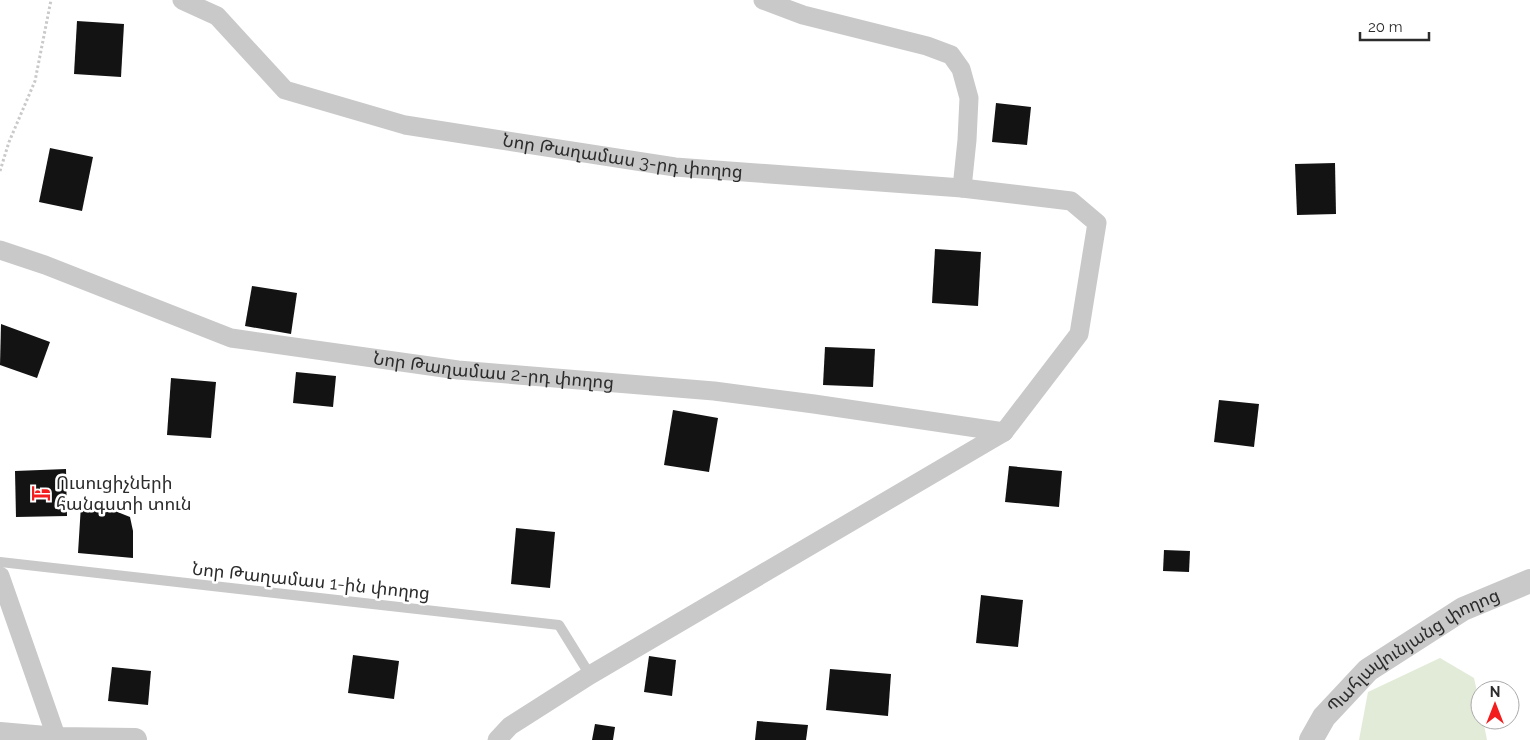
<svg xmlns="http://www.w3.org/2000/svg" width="1530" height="740" viewBox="0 0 1530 740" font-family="Raleway,'Noto Sans Armenian',sans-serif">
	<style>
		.green { fill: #e1ebd7 }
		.building { fill: #131313 }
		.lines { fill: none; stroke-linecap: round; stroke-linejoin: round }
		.path { stroke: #c9c9c9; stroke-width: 3; stroke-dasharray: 2.5 2.5; stroke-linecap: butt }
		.service { stroke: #c9c9c9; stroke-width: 10 }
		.minor { stroke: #c9c9c9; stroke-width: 19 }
		.tertiary { stroke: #c9c9c9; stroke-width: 24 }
		.labels { text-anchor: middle; stroke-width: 5; stroke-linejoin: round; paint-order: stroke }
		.street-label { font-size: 18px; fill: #2c2c2c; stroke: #fff }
		.poi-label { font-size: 18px; fill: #2c2c2c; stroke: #fff; text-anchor: start }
	</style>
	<rect width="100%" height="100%" fill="#fff"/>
	<polygon class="green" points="1440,658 1474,678 1480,705 1480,720 1483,720 1487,740 1359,740 1368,692"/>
	<g class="building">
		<polygon points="77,21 124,24 121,77 74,74"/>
		<polygon points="996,103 1031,107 1027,145 992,142"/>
		<polygon points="50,148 93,157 82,211 39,202"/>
		<polygon points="1335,163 1336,214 1297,215 1295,164"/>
		<polygon points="935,249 981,252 978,306 932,303"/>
		<polygon points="252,286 297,293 291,334 245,326"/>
		<polygon points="1,324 50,342 37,378 0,365"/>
		<polygon points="825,347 875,349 873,387 823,385"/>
		<polygon points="296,372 336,376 333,407 293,403"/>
		<polygon points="171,378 216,382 211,438 167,435"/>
		<polygon points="1219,400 1259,404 1254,447 1214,442"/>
		<polygon points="673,410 718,418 709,472 664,465"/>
		<polygon points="1009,466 1062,471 1059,507 1005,502"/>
		<polygon points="66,469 67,516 16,517 15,471"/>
		<polygon points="81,505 115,511 130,517 133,531 133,558 78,553"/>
		<polygon points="516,528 555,532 550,588 511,584"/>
		<polygon points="1164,550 1190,551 1189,572 1163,571"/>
		<polygon points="981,595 1023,600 1018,647 976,643"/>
		<polygon points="353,655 399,661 394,699 348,693"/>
		<polygon points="649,656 676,660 672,696 644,692"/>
		<polygon points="112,667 151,671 148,705 108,701"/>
		<polygon points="830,669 891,674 888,716 826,710"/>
		<polygon points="757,721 808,725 806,740 755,740"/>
		<polygon points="595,724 615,727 613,740 592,740"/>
	</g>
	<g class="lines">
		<polyline class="path" points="0,171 9,142 35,81 51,0"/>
		<polyline class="service" points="0,562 559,625 590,675"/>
		<g class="minor">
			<path id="s1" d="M182,0L217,16L285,90L405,125L675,167L962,188L1071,201L1097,223L1079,334L1004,432L590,675L510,726L497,740"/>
			<polyline points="763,0 803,15 927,46 951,55 961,69 969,98 967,140 962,188"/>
			<path id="s2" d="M0,250L45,265L231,338L458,370L714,391L814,404L1004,432"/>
			<polyline points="0,576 57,739"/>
		</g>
		<g class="tertiary">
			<polyline points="0,734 57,739 135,740"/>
			<path id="s3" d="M1311,740L1324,717L1368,670L1463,609L1530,581"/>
		</g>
	</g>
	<defs>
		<g id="hotel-bare" transform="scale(1.5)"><path d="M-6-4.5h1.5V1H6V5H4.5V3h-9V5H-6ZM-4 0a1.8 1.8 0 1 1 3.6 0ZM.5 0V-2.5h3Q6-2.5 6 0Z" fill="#f41d1e" stroke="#fff" stroke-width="2.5" paint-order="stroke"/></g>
	</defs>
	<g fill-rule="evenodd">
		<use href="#hotel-bare" x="41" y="493"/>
	</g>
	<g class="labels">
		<g class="street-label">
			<text dy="6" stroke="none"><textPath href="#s1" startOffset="484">Նոր Թաղամաս 3-րդ փողոց</textPath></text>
			<text dy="6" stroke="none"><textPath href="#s2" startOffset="512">Նոր Թաղամաս 2-րդ փողոց</textPath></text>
			<text transform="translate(311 581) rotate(6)" y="6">Նոր Թաղամաս 1-ին փողոց</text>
			<text dy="6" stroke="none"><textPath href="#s3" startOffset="139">Պահլավունյանց փողոց</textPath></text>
		</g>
		<g class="poi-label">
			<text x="56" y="489">Ուսուցիչների<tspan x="56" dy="21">հանգստի տուն</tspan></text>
		</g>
	</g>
	<g transform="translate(1495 705)"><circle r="24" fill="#ffffff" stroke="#ababab"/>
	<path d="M0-4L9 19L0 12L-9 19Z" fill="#f41d1e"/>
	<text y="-8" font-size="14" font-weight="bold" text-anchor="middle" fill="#2c2c2c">N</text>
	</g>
	<path d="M1360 32v8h69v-8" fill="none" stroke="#2c2c2c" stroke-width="2.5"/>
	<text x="1368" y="32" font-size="15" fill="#2c2c2c" stroke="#ffffff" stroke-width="4" paint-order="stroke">20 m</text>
</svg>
